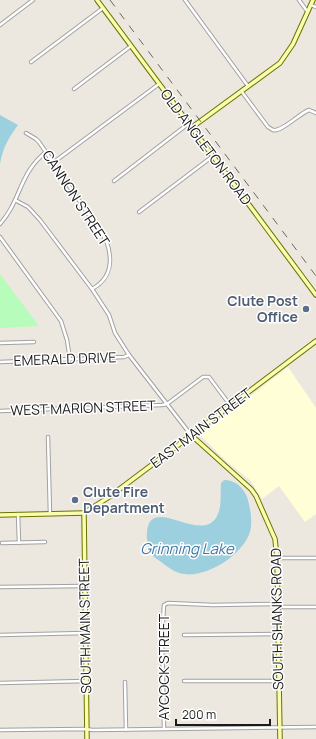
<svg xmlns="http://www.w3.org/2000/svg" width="316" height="739" viewBox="0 0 316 739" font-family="Manrope,sans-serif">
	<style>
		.education { fill: #fffed6 }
		.park { fill: #b7fcbb }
		.water { fill: #9cd0de }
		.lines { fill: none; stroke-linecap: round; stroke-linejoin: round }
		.street-casing { stroke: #a1a1a1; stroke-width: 4.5 }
		.secondary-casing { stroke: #697300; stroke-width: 5.5 }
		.street { stroke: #fff; stroke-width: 2.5 }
		.secondary { stroke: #fafcae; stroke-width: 3.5 }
		.rail { stroke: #686868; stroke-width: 1; stroke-dasharray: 8 8; stroke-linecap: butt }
		.service-dot { fill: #5c6f8a; stroke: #fff; stroke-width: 1.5 }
		.labels { text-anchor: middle; stroke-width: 3; stroke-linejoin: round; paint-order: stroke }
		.street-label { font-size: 14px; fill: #1a1a1a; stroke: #fff }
		.service-label { font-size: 14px; font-weight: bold; fill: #4e5e75; stroke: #fff; text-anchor: end }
		.water-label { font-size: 15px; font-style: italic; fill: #4076a5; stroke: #fff }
	</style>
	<rect width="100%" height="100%" fill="#ede8df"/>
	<polygon class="education" points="288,367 316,408 316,514 305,522 279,486 262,499 251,481 227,462 202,437 203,432"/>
	<polygon class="park" points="0,274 39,326 0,328"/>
	<g class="water">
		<path d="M0,115L18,125C8,139 3,147 0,164Z"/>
		<path d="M224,480C235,480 243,487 247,497C250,506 252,518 251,527C248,552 208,578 184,574C176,573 171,569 165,565C162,562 156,559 153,556C149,550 146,540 147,532C150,492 204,548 218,514C222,505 220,493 221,483Z"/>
	</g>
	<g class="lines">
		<g class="street-casing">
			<g id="street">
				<polyline points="185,0 248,86"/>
				<polyline points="299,0 307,11"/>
				<polyline points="311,5 316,7"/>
				<polyline points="0,25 33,0"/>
				<polyline points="31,62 103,8"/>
				<polyline points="74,89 131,46"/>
				<path d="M242,92L268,127C268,127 273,130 273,130C282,132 300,113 309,110L316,113"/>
				<path d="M26,133L36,139L39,142L106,240C113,259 112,278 92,289"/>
				<polyline points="54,162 159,84"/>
				<polyline points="114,181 188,124"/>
				<polyline points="15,200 28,207 40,220 92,289 109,315 115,333 129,355 191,435"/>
				<polyline points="139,212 213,156"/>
				<path d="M0,224C21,201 19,173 46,152"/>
				<polyline points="0,237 61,321 67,340 70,359"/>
				<polyline points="0,343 34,342"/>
				<polyline points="0,362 124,357 129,355"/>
				<polyline points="0,411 162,405 167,404 203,377 209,377 230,405"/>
				<polyline points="48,437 50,514"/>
				<polyline points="18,514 19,543"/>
				<polyline points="2,543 45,542"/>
				<polyline points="277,558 316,558"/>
				<polyline points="0,587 85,586"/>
				<polyline points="278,607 316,607"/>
				<polyline points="0,635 85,633"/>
				<polyline points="184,635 278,634"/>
				<polyline points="184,681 279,681"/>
				<polyline points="125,682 126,730"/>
				<polyline points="0,683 86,681"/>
				<polyline points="164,729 162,636 164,605 168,603 213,605 278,604"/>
				<polyline points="0,730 84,729 93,730 316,727"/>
			</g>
		</g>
		<g class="secondary-casing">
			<g id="secondary">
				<polyline points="97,0 316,295"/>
				<polyline points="191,128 280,63 293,44 313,0"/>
				<polyline points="191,435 251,489 256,496 275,539 277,558 280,739"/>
				<polyline points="84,513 109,497 145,470 316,341"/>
				<polyline points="84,513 87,739"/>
				<polyline points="0,515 84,513"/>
			</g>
		</g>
		<use href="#street" class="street"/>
		<use href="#secondary" class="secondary"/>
		<polyline class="rail" points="110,0 316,276"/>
	</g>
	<g class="service-dot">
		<circle cx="306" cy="309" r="4"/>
		<circle cx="75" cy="500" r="4"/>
	</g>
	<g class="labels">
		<g class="street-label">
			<text transform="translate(206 147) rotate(53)" y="5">OLD ANGLETON ROAD</text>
			<text transform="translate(76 198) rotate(57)" y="5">CANNON STREET</text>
			<text transform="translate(65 359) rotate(-2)" y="5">EMERALD DRIVE</text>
			<text transform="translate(83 408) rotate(-2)" y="5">WEST MARION STREET</text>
			<text transform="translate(201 428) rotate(-37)" y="5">EAST MAIN STREET</text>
			<text transform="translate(277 619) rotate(-91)" y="5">SOUTH SHANKS ROAD</text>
			<text transform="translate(85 626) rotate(-91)" y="5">SOUTH MAIN STREET</text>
			<text transform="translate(164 667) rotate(-90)" y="5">AYCOCK STREET</text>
		</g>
		<g class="service-label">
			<text x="298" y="306">Clute Post<tspan x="298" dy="16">Office</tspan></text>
			<text x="83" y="497" text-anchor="start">Clute Fire<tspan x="83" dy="16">Department</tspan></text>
		</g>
		<g class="water-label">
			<text x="187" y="554">Grinning Lake</text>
		</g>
	</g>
	<path d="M176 719v6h94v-6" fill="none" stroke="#1a1a1a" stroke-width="2"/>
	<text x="182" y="719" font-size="12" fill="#1a1a1a" stroke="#ffffff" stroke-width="3" paint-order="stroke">200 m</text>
</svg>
